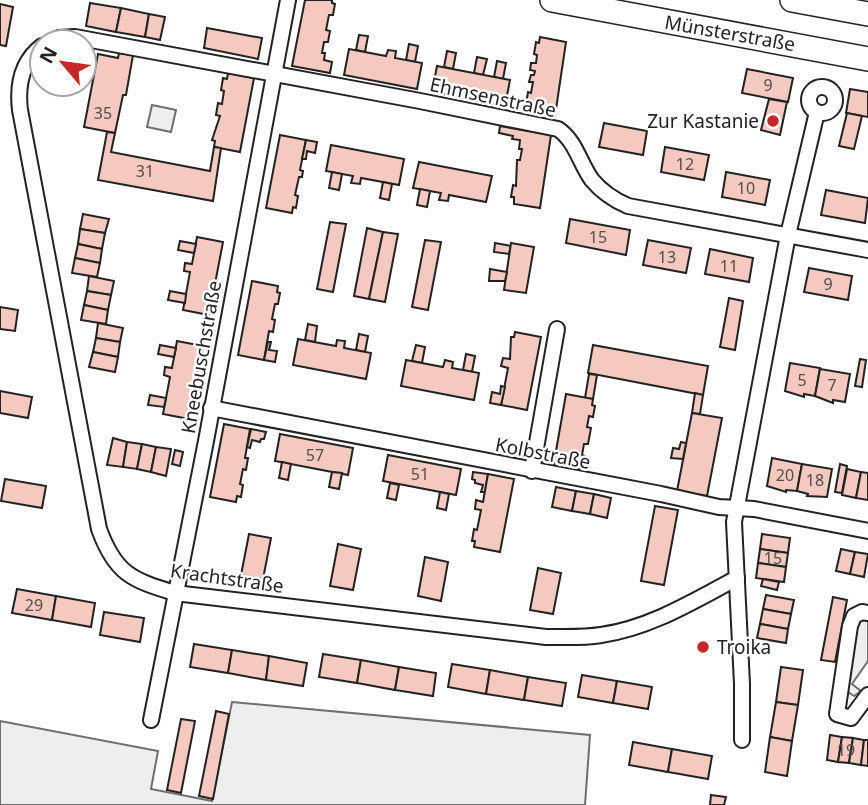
<svg xmlns="http://www.w3.org/2000/svg" width="868" height="805" viewBox="0 0 868 805" font-family="'Noto Sans',sans-serif">
	<style>
		.green { fill: #eee; stroke: #6f6f6f; stroke-width: 2 }
		.building { fill: #f3c9c0; stroke: #222; stroke-width: 2 }
		.lines { fill: none; stroke-linecap: round; stroke-linejoin: round }
		.minor-casing { stroke: #222; stroke-width: 18 }
		.primary-casing { stroke: #222; stroke-width: 26 }
		.minor { stroke: #fff; stroke-width: 14 }
		.primary { stroke: #fff; stroke-width: 23 }
		.poi-dot { fill: #c62828; stroke: #fff; stroke-width: 2.5 }
		.labels { text-anchor: middle; stroke-width: 5; stroke-linejoin: round; paint-order: stroke }
		.number-label { font-size: 16px; fill: #564c4a }
		.street-label { font-size: 19px; fill: #222; stroke: #fff }
		.poi-label { font-size: 19px; fill: #222; stroke: #fff; text-anchor: end }
	</style>
	<rect width="100%" height="100%" fill="#fff"/>
	<g class="green">
		<polygon points="152,105 176,110 171,132 147,127"/>
		<polygon points="868,619 868,661 852,684 861,691 854,696 848,692 847,687 857,627 861,621"/>
		<polygon points="232,702 590,735 585,805 0,805 0,721 158,751 151,789 212,801"/>
	</g>
	<g class="building">
		<polygon points="305,0 332,0 332,3 335,4 333,15 329,15 326,30 330,31 328,42 324,42 322,53 325,53 324,60 332,62 330,73 292,66"/>
		<polygon points="90,3 121,8 116,32 86,26"/>
		<polygon points="0,4 13,7 6,46 0,45"/>
		<polygon points="121,8 149,14 145,37 116,32"/>
		<polygon points="149,14 165,17 160,40 145,37"/>
		<polygon points="207,28 262,38 258,59 204,48"/>
		<polygon points="359,35 368,36 365,52 356,50"/>
		<polygon points="540,37 566,42 555,116 525,110 528,92 531,93 533,82 529,82 531,75 534,75 535,71 530,70 531,63 536,63 537,55 534,54 536,42 539,43"/>
		<polygon points="409,44 418,46 415,62 406,60"/>
		<polygon points="349,49 386,56 388,50 396,51 395,58 422,63 417,89 344,75"/>
		<polygon points="447,51 456,53 453,69 444,67"/>
		<polygon points="119,53 133,55 126,95 123,95 115,133 84,127 98,54 118,58"/>
		<polygon points="477,57 487,59 483,75 474,73"/>
		<polygon points="497,61 506,63 503,79 494,77"/>
		<polygon points="437,66 510,80 505,106 432,92"/>
		<polygon points="747,69 793,78 788,102 742,93"/>
		<polygon points="228,73 254,78 240,152 214,147 215,141 212,140 220,116 216,115 218,103 222,104 224,91 221,90 223,78 227,79"/>
		<polygon points="850,89 868,92 868,117 846,113"/>
		<polygon points="769,99 787,102 780,135 761,130"/>
		<polygon points="847,113 862,116 854,149 839,146"/>
		<polygon points="604,123 647,131 643,155 599,147"/>
		<polygon points="500,126 551,135 540,208 514,204 514,197 511,197 513,185 516,186 517,160 520,160 522,149 519,149 520,140 512,139 513,136 499,133"/>
		<polygon points="107,132 115,133 111,152 210,171 214,147 221,148 213,201 98,180"/>
		<polygon points="280,135 306,140 300,170 303,171 302,177 299,177 295,195 298,196 296,208 293,207 292,213 266,208"/>
		<polygon points="306,140 317,142 315,153 307,151 306,159 302,159"/>
		<polygon points="331,145 404,159 399,185 361,178 360,184 351,183 353,176 326,171"/>
		<polygon points="665,147 709,155 704,180 661,172"/>
		<polygon points="419,162 492,176 486,202 449,195 448,201 439,200 441,193 413,188"/>
		<polygon points="332,172 342,174 339,190 329,188"/>
		<polygon points="726,172 770,180 765,205 722,197"/>
		<polygon points="383,182 392,184 389,200 380,198"/>
		<polygon points="420,189 430,191 427,207 417,205"/>
		<polygon points="826,190 868,198 865,223 821,215"/>
		<polygon points="83,214 109,219 105,233 80,229"/>
		<polygon points="570,219 630,230 626,255 566,243"/>
		<polygon points="330,222 346,224 333,292 317,289"/>
		<polygon points="367,228 383,232 369,299 354,296"/>
		<polygon points="80,229 105,233 102,249 78,244"/>
		<polygon points="383,232 398,234 385,302 369,299"/>
		<polygon points="197,237 223,242 209,315 183,310 190,272 184,271 185,263 192,264"/>
		<polygon points="425,240 441,242 428,310 412,307"/>
		<polygon points="648,240 691,248 686,273 643,265"/>
		<polygon points="180,241 196,244 194,253 178,250"/>
		<polygon points="495,243 511,246 509,254 494,252"/>
		<polygon points="511,243 534,247 526,293 504,290"/>
		<polygon points="78,244 102,249 100,263 75,258"/>
		<polygon points="710,249 753,258 749,282 705,274"/>
		<polygon points="75,258 100,263 97,277 72,273"/>
		<polygon points="809,268 852,276 848,300 804,292"/>
		<polygon points="490,269 507,272 505,281 489,281"/>
		<polygon points="89,276 114,281 111,295 87,291"/>
		<polygon points="252,281 278,286 277,292 280,293 278,304 275,304 272,319 275,320 273,332 269,331 264,360 238,355"/>
		<polygon points="87,291 111,295 108,310 84,305"/>
		<polygon points="170,291 186,294 185,303 168,300"/>
		<polygon points="729,298 743,301 735,350 720,347"/>
		<polygon points="84,305 108,310 106,324 81,320"/>
		<polygon points="0,307 18,310 15,331 0,329"/>
		<polygon points="98,323 123,328 120,342 96,338"/>
		<polygon points="308,324 317,326 315,342 305,340"/>
		<polygon points="515,332 541,337 527,410 501,405 508,368 501,366 503,358 510,359 511,337 514,337"/>
		<polygon points="359,334 368,336 365,352 356,350"/>
		<polygon points="96,338 120,342 118,357 93,352"/>
		<polygon points="298,339 336,346 337,340 345,341 344,348 371,353 366,379 293,365"/>
		<polygon points="177,341 203,346 189,419 163,414 170,377 164,375 165,367 172,368"/>
		<polygon points="268,342 271,342 269,350 277,351 275,362 264,360"/>
		<polygon points="160,345 176,348 174,357 158,354"/>
		<polygon points="416,345 425,347 422,363 412,361"/>
		<polygon points="593,345 708,366 703,395 588,373"/>
		<polygon points="93,352 118,357 115,372 89,367"/>
		<polygon points="466,354 475,356 472,372 463,370"/>
		<polygon points="860,359 866,360 862,387 855,386"/>
		<polygon points="406,360 443,367 445,360 453,362 452,368 479,373 474,400 401,386"/>
		<polygon points="790,363 820,368 815,396 804,394 804,397 785,391"/>
		<polygon points="820,369 850,374 845,402 833,400 833,403 815,396"/>
		<polygon points="589,374 597,375 593,399 585,398"/>
		<polygon points="501,386 505,387 501,405 490,403 492,392 500,394"/>
		<polygon points="0,391 32,397 28,418 0,413"/>
		<polygon points="695,393 703,395 700,414 692,413"/>
		<polygon points="566,394 593,399 592,405 595,406 593,417 589,416 587,427 591,428 588,444 584,444 582,455 585,456 583,466 580,465 579,472 553,468"/>
		<polygon points="150,395 166,398 164,407 148,405"/>
		<polygon points="692,413 722,418 707,496 677,491"/>
		<polygon points="224,424 250,429 245,458 248,458 246,470 243,469 240,484 243,485 241,497 237,496 236,502 210,497"/>
		<polygon points="251,429 266,432 264,439 261,439 260,442 252,440 250,448 247,447"/>
		<polygon points="280,434 353,448 348,475 275,461"/>
		<polygon points="113,438 127,442 123,467 107,465"/>
		<polygon points="127,442 142,444 137,469 123,467"/>
		<polygon points="681,442 686,443 683,459 671,458 673,448 679,449"/>
		<polygon points="142,444 156,447 151,472 137,469"/>
		<polygon points="156,447 171,449 166,476 151,472"/>
		<polygon points="175,450 183,452 180,466 172,464"/>
		<polygon points="388,455 461,469 456,495 383,481"/>
		<polygon points="772,458 802,464 797,491 786,490 786,492 767,486"/>
		<polygon points="282,462 291,464 288,480 279,478"/>
		<polygon points="802,464 832,469 827,497 807,496 808,494 797,491"/>
		<polygon points="840,464 847,466 842,493 835,492"/>
		<polygon points="847,469 861,472 856,498 842,495"/>
		<polygon points="332,472 342,473 339,489 329,487"/>
		<polygon points="473,472 488,474 485,492 481,492 483,485 475,483 475,480 472,479"/>
		<polygon points="861,472 868,473 868,500 856,498"/>
		<polygon points="488,474 514,479 500,552 474,547 475,541 472,541 474,529 477,530 481,510 475,509 476,500 483,502"/>
		<polygon points="5,479 46,486 42,508 1,501"/>
		<polygon points="390,483 399,485 396,500 387,498"/>
		<polygon points="556,487 576,491 572,511 552,507"/>
		<polygon points="576,491 594,494 590,514 572,511"/>
		<polygon points="440,492 449,494 446,510 437,508"/>
		<polygon points="594,494 611,498 607,518 590,514"/>
		<polygon points="655,506 678,510 664,585 641,581"/>
		<polygon points="249,534 271,538 263,579 241,575"/>
		<polygon points="762,534 790,538 788,553 760,549"/>
		<polygon points="338,544 361,549 353,590 330,586"/>
		<polygon points="760,549 788,553 786,567 758,563"/>
		<polygon points="841,549 855,552 850,574 836,571"/>
		<polygon points="855,552 868,554 864,577 850,574"/>
		<polygon points="425,557 448,562 441,601 418,596"/>
		<polygon points="758,563 786,567 784,582 756,578"/>
		<polygon points="538,568 561,573 553,614 530,610"/>
		<polygon points="763,579 779,582 777,590 761,586"/>
		<polygon points="17,589 56,596 52,620 12,613"/>
		<polygon points="766,595 794,600 791,614 763,609"/>
		<polygon points="56,596 95,603 91,627 52,620"/>
		<polygon points="833,597 847,600 835,662 821,660"/>
		<polygon points="763,609 791,614 788,629 760,624"/>
		<polygon points="104,612 144,618 140,642 100,635"/>
		<polygon points="760,624 788,629 786,643 757,638"/>
		<polygon points="194,644 232,650 228,673 190,667"/>
		<polygon points="232,650 269,656 266,680 228,673"/>
		<polygon points="323,654 361,660 357,683 319,677"/>
		<polygon points="269,656 307,663 303,686 266,680"/>
		<polygon points="361,660 399,667 395,690 357,683"/>
		<polygon points="452,664 490,670 486,694 448,687"/>
		<polygon points="399,667 436,673 433,696 395,690"/>
		<polygon points="781,667 803,670 798,705 776,702"/>
		<polygon points="490,670 528,677 524,700 486,694"/>
		<polygon points="582,675 617,681 613,703 578,697"/>
		<polygon points="528,677 566,683 562,706 524,700"/>
		<polygon points="617,681 652,687 648,709 613,703"/>
		<polygon points="776,702 798,705 792,741 770,737"/>
		<polygon points="216,711 229,714 213,799 199,796"/>
		<polygon points="181,719 195,721 181,793 167,790"/>
		<polygon points="830,735 842,737 838,762 827,760"/>
		<polygon points="770,737 792,741 787,776 765,772"/>
		<polygon points="842,737 853,738 849,763 838,762"/>
		<polygon points="853,738 864,740 861,765 849,763"/>
		<polygon points="864,740 868,740 868,766 861,765"/>
		<polygon points="633,742 672,749 668,772 629,765"/>
		<polygon points="672,749 712,756 708,779 668,772"/>
		<polygon points="711,795 726,797 724,805 710,805"/>
	</g>
	<g class="lines">
		<g class="minor-casing">
			<g id="minor">
				<path d="M51,42L59,38L75,37L420,101L558,129C576,141 580,164 592,180C602,192 614,200 628,206L868,250"/>
				<path d="M42,46C21,62 17,85 20,110L99,529C115,573 131,580 175,593L546,637C565,637 583,638 601,635C650,628 694,601 737,578"/>
				<circle cx="822" cy="100" r="13"/>
				<polyline points="211,408 661,494 719,507 754,509 868,531"/>
				<polyline points="532,471 557,329"/>
				<polyline points="868,613 862,612 854,616 850,626 837,714 851,718 868,695"/>
				<polyline points="151,720 206,441 288,0"/>
				<polyline points="742,740 742,684 734,522 788,235 817,112"/>
			</g>
		</g>
		<g class="primary-casing">
			<g id="primary">
				<polyline points="552,0 868,59"/>
				<polyline points="792,0 868,14"/>
			</g>
		</g>
		<use href="#minor" class="minor"/>
		<use href="#primary" class="primary"/>
	</g>
	<g class="poi-dot">
		<circle cx="773" cy="121" r="7"/>
		<circle cx="703" cy="647" r="7"/>
	</g>
	<g class="labels">
		<g class="number-label">
			<text x="768" y="91">9</text>
			<text x="103" y="119">35</text>
			<text x="685" y="170">12</text>
			<text x="145" y="177">31</text>
			<text x="746" y="194">10</text>
			<text x="598" y="243">15</text>
			<text x="667" y="263">13</text>
			<text x="729" y="272">11</text>
			<text x="828" y="290">9</text>
			<text x="802" y="386">5</text>
			<text x="832" y="391">7</text>
			<text x="315" y="461">57</text>
			<text x="420" y="480">51</text>
			<text x="785" y="481">20</text>
			<text x="815" y="486">18</text>
			<text x="773" y="564">15</text>
			<text x="34" y="611">29</text>
			<text x="846" y="756">19</text>
		</g>
		<g class="street-label">
			<text transform="translate(730 33) rotate(10)" y="7">Münsterstraße</text>
			<text transform="translate(493 97) rotate(12)" y="7">Ehmsenstraße</text>
			<text transform="translate(201 357) rotate(-80)" y="7">Kneebuschstraße</text>
			<text transform="translate(543 453) rotate(11)" y="7">Kolbstraße</text>
			<text transform="translate(227 578) rotate(8)" y="7">Krachtstraße</text>
		</g>
		<g class="poi-label">
			<text x="759" y="128">Zur Kastanie</text>
			<text x="717" y="654" text-anchor="start">Troika</text>
		</g>
	</g>
	<g transform="translate(63 63) rotate(299)"><circle r="33" fill="#ffffff" stroke="#a7a7a7" stroke-width="2"/>
	<path d="M0-5L12 26L0 18L-12 26Z" fill="#c62828"/>
	<text y="-10" font-size="19" font-weight="bold" text-anchor="middle" fill="#222222">N</text>
	</g>
</svg>
